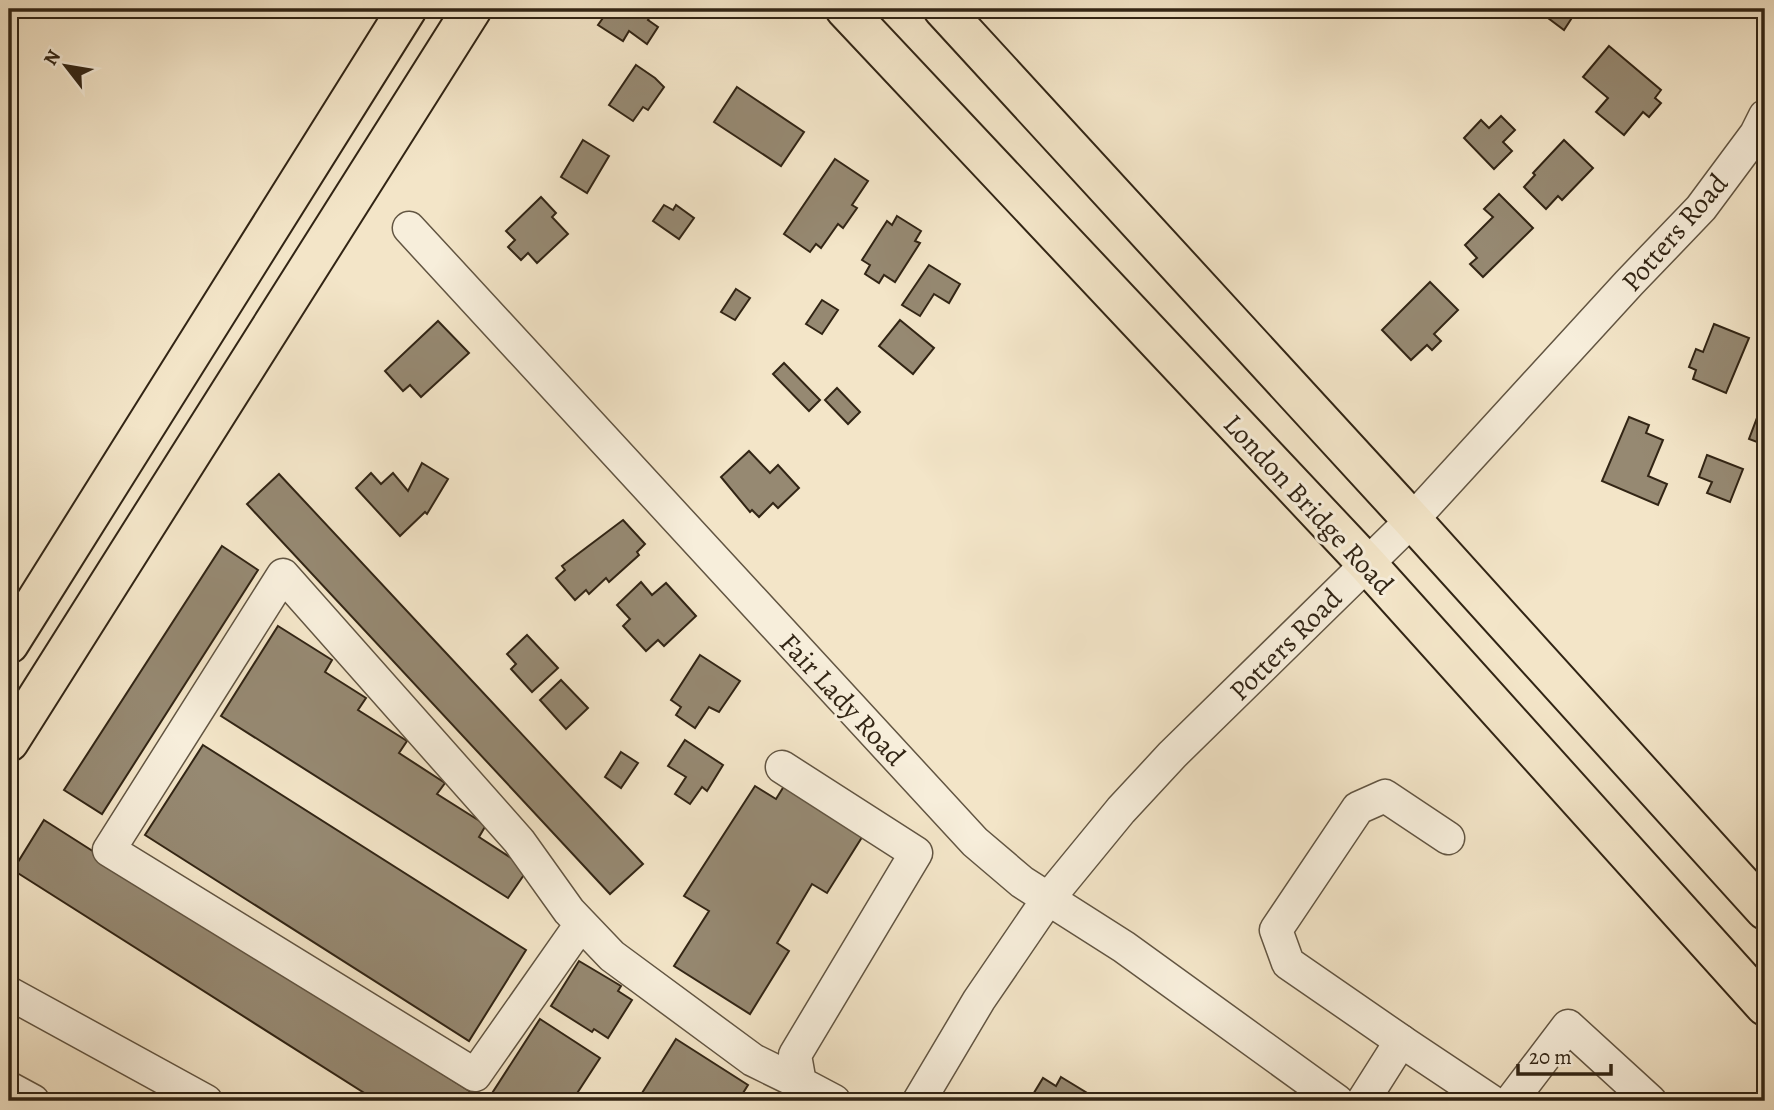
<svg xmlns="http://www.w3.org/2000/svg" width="1774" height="1110" viewBox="0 0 1774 1110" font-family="Alegreya,serif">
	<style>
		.building { fill: #968972; stroke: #322515; stroke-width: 2 }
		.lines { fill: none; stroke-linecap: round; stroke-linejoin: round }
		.minor-casing { stroke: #625542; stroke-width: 35 }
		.major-casing { stroke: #322515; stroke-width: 42 }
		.highway-casing { stroke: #322515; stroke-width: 42 }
		.minor { stroke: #f7eedb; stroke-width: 32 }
		.major { stroke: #f3e5c8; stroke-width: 38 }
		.highway { stroke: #f3e5c8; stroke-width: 38 }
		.labels { text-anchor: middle; stroke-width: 6; stroke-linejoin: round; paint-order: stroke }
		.street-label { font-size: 28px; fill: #322515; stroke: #f7eedb }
	</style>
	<rect width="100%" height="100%" fill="#f3e5c8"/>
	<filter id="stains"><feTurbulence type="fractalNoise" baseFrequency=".00286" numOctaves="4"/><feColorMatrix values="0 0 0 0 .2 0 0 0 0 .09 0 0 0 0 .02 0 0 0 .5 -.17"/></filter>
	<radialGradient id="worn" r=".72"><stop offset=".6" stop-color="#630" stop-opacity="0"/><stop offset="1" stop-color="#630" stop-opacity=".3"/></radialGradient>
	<g class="building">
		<polygon points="597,9 656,9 648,20 658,27 647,44 629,31 623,41 598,25 605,15"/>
		<polygon points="1536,9 1576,9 1577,10 1564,30"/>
		<polygon points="1609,46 1661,90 1655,98 1661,103 1649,117 1643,112 1624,135 1596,112 1608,98 1583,77"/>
		<polygon points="636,65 655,78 664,87 648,110 643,107 633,121 609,105"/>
		<polygon points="737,87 804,132 781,166 714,122"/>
		<polygon points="1501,116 1515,130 1503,142 1512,151 1494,169 1464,138 1481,120 1489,128"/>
		<polygon points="583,140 609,156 587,193 561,177"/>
		<polygon points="1564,140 1593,168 1562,200 1558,196 1546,209 1524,187 1535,175 1533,173"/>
		<polygon points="835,159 868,181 852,205 857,208 843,228 838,224 821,248 816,244 810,252 784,234"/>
		<polygon points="1499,194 1533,228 1483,277 1470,264 1477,258 1465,245 1493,217 1484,209"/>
		<polygon points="541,197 556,213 552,217 568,234 537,263 528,253 521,260 508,247 515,240 506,231"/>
		<polygon points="664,205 673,210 676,205 694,218 679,239 653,221"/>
		<polygon points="897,216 921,231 915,241 920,243 895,282 884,275 879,283 865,274 870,265 862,260 887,221 892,225"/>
		<polygon points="929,265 960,284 949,303 934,294 920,316 902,305"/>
		<polygon points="1430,282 1458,310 1434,334 1441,341 1432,350 1427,345 1411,360 1382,330"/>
		<polygon points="736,289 750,298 735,320 721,312"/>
		<polygon points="822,300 838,310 822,334 806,324"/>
		<polygon points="900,320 934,348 913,374 879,346"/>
		<polygon points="438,321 469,353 421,397 410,385 403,391 385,371"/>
		<polygon points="1714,324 1749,338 1726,393 1693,379 1696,370 1689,367 1696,349 1703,352"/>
		<polygon points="784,363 820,400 809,411 773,374"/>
		<polygon points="837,388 860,412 848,424 825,400"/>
		<polygon points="1760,410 1765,411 1765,445 1749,439"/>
		<polygon points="1629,417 1649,425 1646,433 1663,440 1648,476 1667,484 1658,505 1602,481"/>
		<polygon points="749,451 770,473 778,465 799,488 778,508 773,503 759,517 752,510 750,512 721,477"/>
		<polygon points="1707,455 1743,469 1730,502 1707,493 1712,482 1699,477"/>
		<polygon points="422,463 448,479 427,514 425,512 400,536 356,488 371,473 381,484 393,473 408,491"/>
		<polygon points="279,474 643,864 610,894 247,504"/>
		<polygon points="623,520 645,544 637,552 639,555 609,582 606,578 589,594 586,590 575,600 556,578 565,570 562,566"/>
		<polygon points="222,546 258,570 102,814 64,790"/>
		<polygon points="641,582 652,595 666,583 696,616 664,646 658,640 646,651 623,626 630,619 617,605"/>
		<polygon points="278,626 332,660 325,672 366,698 358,710 407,741 399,753 445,783 437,794 486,825 479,837 528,869 508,898 221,716"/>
		<polygon points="527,635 558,668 532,692 511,669 516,664 507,654"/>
		<polygon points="700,655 740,681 719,712 709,707 695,728 676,715 681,707 671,700"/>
		<polygon points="561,680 588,708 566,729 540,700"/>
		<polygon points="685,740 723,765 707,791 702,787 690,804 675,794 686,777 668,766"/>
		<polygon points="203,745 526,950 469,1041 145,835"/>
		<polygon points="621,752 638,763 621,788 605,777"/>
		<polygon points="786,783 864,834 827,893 812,884 777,943 789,951 750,1014 674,966 709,911 684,896 755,786 776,799"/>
		<polygon points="44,820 485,1101 377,1101 13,870"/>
		<polygon points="579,961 621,986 618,991 632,1000 608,1038 594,1029 592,1032 551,1006"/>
		<polygon points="540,1019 600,1058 572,1101 487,1101"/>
		<polygon points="676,1039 748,1085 738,1101 637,1101"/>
		<polygon points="1061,1077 1097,1099 1095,1101 1029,1101 1043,1078 1056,1086"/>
	</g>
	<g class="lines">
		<g class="minor-casing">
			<g id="minor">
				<polyline points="409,228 975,842 1022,882 1124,947 1337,1101"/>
				<polyline points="782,767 916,853 795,1055 800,1083 834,1101"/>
				<polyline points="581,924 475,1075 109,850 283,575 519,841 569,911 612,956 753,1060 800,1083"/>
				<polyline points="9,993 206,1101"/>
				<polyline points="1401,1041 1491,1101"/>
				<polyline points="9,1088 33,1101"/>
				<polyline points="919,1101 979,1000 1048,899 1121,810 1172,755 1412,520 1629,283 1701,208 1756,134 1765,116"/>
				<polyline points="1363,1101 1401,1041 1288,963 1276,930 1358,808 1385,796 1448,838"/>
				<polyline points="1511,1101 1568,1026 1650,1101"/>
			</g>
		</g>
		<g class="major-casing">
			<g id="major">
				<polyline points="845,9 1367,564 1765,1006"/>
				<polyline points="943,9 1412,520 1765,910"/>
			</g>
		</g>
		<g class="highway-casing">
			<g id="highway">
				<polyline points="9,644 407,9"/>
				<polyline points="9,742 472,9"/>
			</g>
		</g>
		<use href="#minor" class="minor"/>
		<use href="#major" class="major"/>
		<use href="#highway" class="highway"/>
	</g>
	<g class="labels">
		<g class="street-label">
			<text transform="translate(1674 232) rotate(-49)" y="10">Potters Road</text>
			<text transform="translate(1309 504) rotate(47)" y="10">London Bridge Road</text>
			<text transform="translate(1285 644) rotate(-45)" y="10">Potters Road</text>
			<text transform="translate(843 699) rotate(47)" y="10">Fair Lady Road</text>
		</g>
	</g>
	<rect width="1774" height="1110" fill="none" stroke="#f3e5c8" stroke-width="35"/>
	<rect x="10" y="10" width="1753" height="1089" fill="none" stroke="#322515" stroke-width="3.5"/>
	<rect x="18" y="18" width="1739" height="1075" fill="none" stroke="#322515" stroke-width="2"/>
	<g transform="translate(66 66) rotate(301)" stroke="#f7eedb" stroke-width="5" paint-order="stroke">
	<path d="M0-5L12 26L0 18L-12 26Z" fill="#322515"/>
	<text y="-10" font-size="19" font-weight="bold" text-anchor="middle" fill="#322515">N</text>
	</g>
	<path d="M1518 1064v10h93v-10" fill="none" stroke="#322515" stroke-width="3.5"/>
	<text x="1529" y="1064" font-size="21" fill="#322515" stroke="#f7eedb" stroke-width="5" paint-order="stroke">20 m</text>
	<rect width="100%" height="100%" filter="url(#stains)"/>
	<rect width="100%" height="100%" fill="url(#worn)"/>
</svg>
